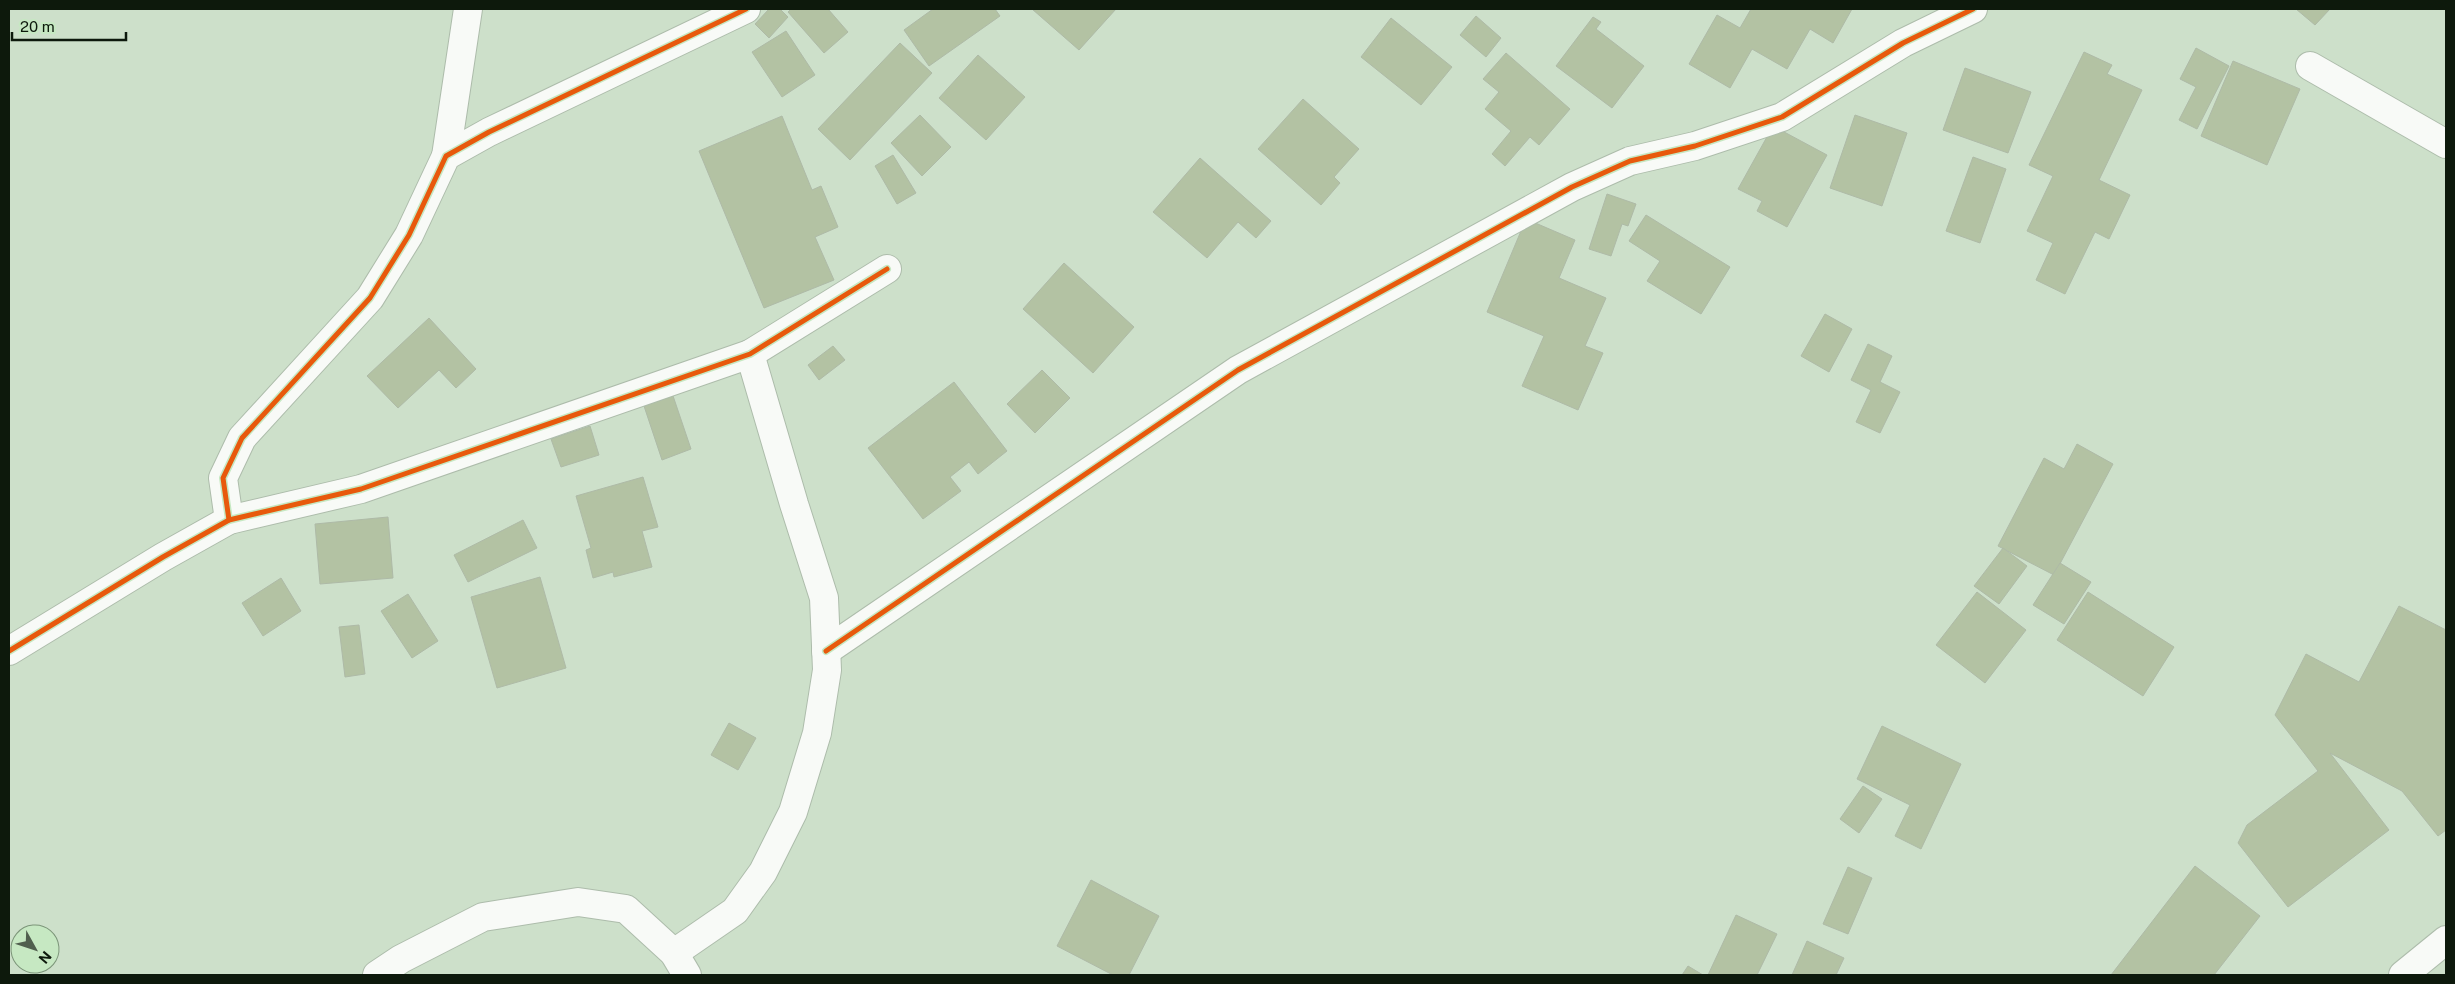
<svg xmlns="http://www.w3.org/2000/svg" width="2455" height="984" viewBox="0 0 2455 984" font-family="'Public Sans',sans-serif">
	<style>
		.building { fill: #b3c2a3; stroke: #aebaa7 }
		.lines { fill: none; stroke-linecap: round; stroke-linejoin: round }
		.street-casing { stroke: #adbcab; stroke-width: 30 }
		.primary-casing { stroke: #adbcab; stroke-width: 30 }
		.street { stroke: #f8faf7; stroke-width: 28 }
		.primary { stroke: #f8faf7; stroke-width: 28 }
		.cycleway-casing { stroke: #c6e8c2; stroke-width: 8 }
		.cycleway { stroke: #e8590c; stroke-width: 5 }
	</style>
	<rect width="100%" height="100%" fill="#cde0ca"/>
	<g class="building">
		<polygon points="769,9 780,9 788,17 769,38 755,24"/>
		<polygon points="791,9 828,9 848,32 824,53 788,12"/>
		<polygon points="933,9 995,9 1000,16 929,66 904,30"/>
		<polygon points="1032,9 1116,9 1079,50"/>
		<polygon points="1751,9 1852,9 1833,43 1810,29 1787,69 1752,49 1730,88 1689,64 1717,15 1740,28"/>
		<polygon points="2296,9 2330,9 2315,25"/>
		<polygon points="1476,16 1501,38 1486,57 1460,35"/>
		<polygon points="1593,17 1601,22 1596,29 1644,66 1612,108 1556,66"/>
		<polygon points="1391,18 1452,67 1421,105 1361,57"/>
		<polygon points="786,31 815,75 782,97 752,52"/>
		<polygon points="900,43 932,73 850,160 818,129"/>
		<polygon points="2196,48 2229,66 2197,129 2179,120 2196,87 2180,79"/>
		<polygon points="2084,52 2112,65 2107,74 2142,90 2099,180 2130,195 2109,239 2095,232 2065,294 2036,280 2053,243 2027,231 2053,176 2029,165"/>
		<polygon points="1506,53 1570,109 1539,145 1530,137 1505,166 1492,154 1511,131 1485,109 1499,92 1483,79"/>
		<polygon points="978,55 1025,97 986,140 939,98"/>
		<polygon points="2233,61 2300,89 2267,165 2201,136"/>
		<polygon points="1965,68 2031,92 2008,153 1943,130"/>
		<polygon points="1303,99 1359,149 1334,177 1340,183 1321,205 1258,149"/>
		<polygon points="920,115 951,147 922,176 891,143"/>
		<polygon points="1855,115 1907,133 1882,206 1830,188"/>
		<polygon points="782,116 812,190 821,186 838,227 815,237 834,280 764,308 699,151"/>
		<polygon points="1773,126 1827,155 1787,227 1757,211 1762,201 1738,189"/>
		<polygon points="893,155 916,193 897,204 875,166"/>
		<polygon points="1973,157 2006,169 1980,243 1946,231"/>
		<polygon points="1200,158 1271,221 1256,238 1238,222 1207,258 1153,212"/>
		<polygon points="1607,194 1636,204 1628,226 1622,224 1611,256 1589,249"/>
		<polygon points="1646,215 1730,267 1701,314 1647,281 1660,261 1629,241"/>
		<polygon points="1526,219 1575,240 1559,278 1606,298 1585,346 1603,353 1578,410 1522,386 1544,336 1487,312"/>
		<polygon points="1064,263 1134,327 1093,373 1023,309"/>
		<polygon points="1825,314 1852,329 1829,372 1801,356"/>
		<polygon points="429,318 476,369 456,388 439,370 398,408 367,376"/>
		<polygon points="1868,344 1892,356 1880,382 1900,392 1880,433 1856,422 1871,390 1851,380"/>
		<polygon points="833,346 845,360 819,380 808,365"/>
		<polygon points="1042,370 1070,398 1035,433 1007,404"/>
		<polygon points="954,382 1007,451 978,474 969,462 950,477 961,491 923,519 868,448"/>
		<polygon points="669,384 691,449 662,460 640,394"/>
		<polygon points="590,426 599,455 561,467 551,439"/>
		<polygon points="2077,444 2113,464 2054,575 1998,546 2044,458 2064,469"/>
		<polygon points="643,477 658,527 642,531 652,567 614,577 613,572 593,578 586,550 591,548 576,496"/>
		<polygon points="388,517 393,578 320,584 315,524"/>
		<polygon points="523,520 537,548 468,582 454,555"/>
		<polygon points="2003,548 2027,566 1999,604 1974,586"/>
		<polygon points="2060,563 2091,582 2064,624 2033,605"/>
		<polygon points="540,577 566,668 497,688 471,597"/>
		<polygon points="281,578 301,611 263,636 242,603"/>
		<polygon points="1977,592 2026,630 1985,683 1936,645"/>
		<polygon points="2088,592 2174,647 2143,696 2057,640"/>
		<polygon points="408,594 438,641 412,658 381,611"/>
		<polygon points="2399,606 2446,630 2446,830 2438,836 2402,791 2330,753 2389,830 2288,907 2238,843 2247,825 2318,771 2275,715 2306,654 2359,682"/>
		<polygon points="359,625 365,674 345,677 339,627"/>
		<polygon points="729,723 756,738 738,770 711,755"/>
		<polygon points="1882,726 1961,764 1921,849 1895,836 1910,805 1857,779"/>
		<polygon points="1863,786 1882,799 1859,833 1840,819"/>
		<polygon points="2195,866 2260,916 2214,975 2111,975"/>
		<polygon points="1848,867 1872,878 1848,934 1823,924"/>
		<polygon points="1091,880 1159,916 1129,975 1113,975 1057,946"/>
		<polygon points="1736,915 1777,934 1757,975 1708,975"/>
		<polygon points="1807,941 1844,958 1836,975 1792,975"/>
		<polygon points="1688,966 1703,975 1682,975"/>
	</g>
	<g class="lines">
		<g class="street-casing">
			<g id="street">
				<polyline points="2310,66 2446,144"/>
				<polyline points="446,156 468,9"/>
				<polyline points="229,520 223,478 242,438 370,298 409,235 446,156 489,132 746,9"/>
				<polyline points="9,651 163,557 229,520 361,489 750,354 887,269"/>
				<polyline points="826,651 1238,370 1572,187 1630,161 1695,146 1782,117 1903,43 1973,9"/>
				<polyline points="674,953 735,911 763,872 793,812 817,733 827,670 824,598 794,504 750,354"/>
			</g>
		</g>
		<g class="primary-casing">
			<g id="primary">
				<polyline points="377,975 401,959 483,917 578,902 626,909 674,953 687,975"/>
				<polyline points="2403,975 2446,940"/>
			</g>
		</g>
		<use href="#street" class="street"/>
		<use href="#primary" class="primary"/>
		<g class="cycleway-casing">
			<g id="cycleway">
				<polyline points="229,520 223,478 242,438 370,298 409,235 446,156 489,132 746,9"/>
				<polyline points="9,651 163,557 229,520 361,489 750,354 887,269"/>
				<polyline points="826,651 1238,370 1572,187 1630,161 1695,146 1782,117 1903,43 1973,9"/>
			</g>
		</g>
		<use href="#cycleway" class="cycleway"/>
	</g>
	<rect width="2455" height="984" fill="none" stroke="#0d190c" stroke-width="20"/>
	<g transform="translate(35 949) rotate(130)"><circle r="24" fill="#c6e8c2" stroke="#7c9579"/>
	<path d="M0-4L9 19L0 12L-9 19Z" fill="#505f4e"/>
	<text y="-8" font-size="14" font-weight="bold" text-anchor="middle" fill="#0d190c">N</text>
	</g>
	<path d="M12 32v8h114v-8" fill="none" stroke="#0d190c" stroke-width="2.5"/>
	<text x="20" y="32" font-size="15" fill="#0d190c" stroke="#c6e8c2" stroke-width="4" paint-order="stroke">20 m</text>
</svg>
